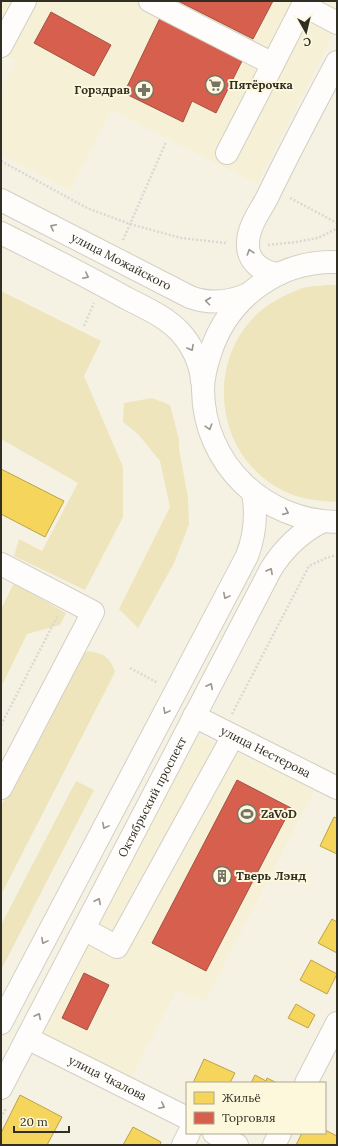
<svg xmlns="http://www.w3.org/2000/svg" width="338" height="1146" viewBox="0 0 338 1146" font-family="Lora,serif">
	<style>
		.built { fill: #f6f0d6 }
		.green { fill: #eee5bc }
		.homes { fill: #f6d55c; stroke: #bba34b }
		.shops { fill: #d6604d; stroke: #a45141 }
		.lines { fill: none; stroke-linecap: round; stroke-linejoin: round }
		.minor-casing { stroke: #d3cfc4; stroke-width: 24 }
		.major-casing { stroke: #d3cfc4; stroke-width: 24 }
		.path { stroke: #d9d8d4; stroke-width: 2.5; stroke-dasharray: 2 2; stroke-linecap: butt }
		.minor { stroke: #fefdfb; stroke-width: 22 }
		.major { stroke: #fefdfb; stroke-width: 22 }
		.oneway { stroke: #989690 }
		.labels { text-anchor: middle; stroke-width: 4; stroke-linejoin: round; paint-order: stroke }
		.poi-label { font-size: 12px; font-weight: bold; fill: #312e24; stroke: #fdf7dc; text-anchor: start }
		.street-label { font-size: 12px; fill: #312e24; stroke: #fdf7dc }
	</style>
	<rect width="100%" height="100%" fill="#f5f2e4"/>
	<g class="built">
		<polygon points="1,1 337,1 337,27 257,184 111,110 70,190 1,155 1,89 16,60 1,53"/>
		<polygon points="196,734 315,789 205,1001 177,990 130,1079 40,1033"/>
	</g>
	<g class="green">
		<path d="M327,285H337V502C320,501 303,500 286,492C218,461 203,368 255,316C267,304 284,295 300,289C308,286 318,286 327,285Z"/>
		<polygon points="1,291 101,341 84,376 123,467 123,517 85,590 14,556 19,539 42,551 78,483 1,439"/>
		<polygon points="152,398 170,405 179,439 179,449 188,498 189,524 174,563 138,628 119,609 170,507 160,461 138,434 123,422 124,403"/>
		<polygon points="14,583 66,613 60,625 27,634 1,687 1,609"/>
		<path d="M88,651C104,653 110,658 115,672L1,895V806L77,657Z"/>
		<polygon points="76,781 94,790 1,970 1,925"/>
	</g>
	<g class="homes">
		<polygon points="1,469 64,501 45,537 1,514"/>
		<polygon points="334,817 337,818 337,854 320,846"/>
		<polygon points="332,919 337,922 337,953 318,943"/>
		<polygon points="311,960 337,974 327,994 300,980"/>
		<polygon points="296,1004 315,1015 308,1028 288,1018"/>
		<polygon points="204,1059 235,1073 230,1083 193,1083"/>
		<polygon points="255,1075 266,1081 267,1078 277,1083 251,1083"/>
		<polygon points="20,1095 62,1117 47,1145 1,1145 1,1133"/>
		<polygon points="133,1127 161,1142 160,1145 123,1145"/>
		<polygon points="325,1130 337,1136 337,1145 296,1145 302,1133 325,1133"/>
	</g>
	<g class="shops">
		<polygon points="178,1 273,1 253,39"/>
		<polygon points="51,12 111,45 94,76 34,43"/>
		<polygon points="160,18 243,59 216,113 192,101 183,122 124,93"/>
		<polygon points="237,780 291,808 206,971 152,943"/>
		<polygon points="84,973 109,985 87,1030 62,1018"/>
	</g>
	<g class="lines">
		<g class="minor-casing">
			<g id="minor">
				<polyline points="150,1 273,64 303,5 337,23"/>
				<polyline points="1,46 25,1"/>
				<polyline points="227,153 273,64"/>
				<path d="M279,274C262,273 247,261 248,243C248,227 260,211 267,198C289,152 313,107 337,62"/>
				<polyline points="1,564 93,612 1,788"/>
				<path id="s1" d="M194,716L337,788"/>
				<polyline points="84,929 117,947 233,736"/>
				<path id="s2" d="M27,1038L187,1118"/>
				<polyline points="306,1083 337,1023"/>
				<polyline points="214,1133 237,1145"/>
				<polyline points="183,1145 189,1133"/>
				<polyline points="274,1145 280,1133"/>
			</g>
		</g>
		<g class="major-casing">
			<g id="major">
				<path id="s3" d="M1,200L190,297C209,304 227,303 246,295"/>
				<path d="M1,233C43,254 85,275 126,298C145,308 165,316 180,332C192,345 201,364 202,381"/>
				<path d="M337,262C278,260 227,299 210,354C206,366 203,378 203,390C204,464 264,521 337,522"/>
				<path d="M1,1023L247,556C255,535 257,515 253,493"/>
				<path id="s4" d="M1,1088L271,569C284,548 300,533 321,522"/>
			</g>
		</g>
		<g class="path">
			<polyline points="1,161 87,208 130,224 181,238 226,243 227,241"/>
			<polyline points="290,198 337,223"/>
			<polyline points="123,240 166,142"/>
			<polyline points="268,245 296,242 318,238 336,229 337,227"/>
			<polyline points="84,326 94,303"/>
			<polyline points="130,668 158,683"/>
			<polyline points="232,714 309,566 326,558 337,555"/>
			<polyline points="1,725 58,615"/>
			<polyline points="1,1118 6,1108"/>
		</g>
		<use href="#minor" class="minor"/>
		<use href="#major" class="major"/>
	</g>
	<defs><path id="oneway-chevron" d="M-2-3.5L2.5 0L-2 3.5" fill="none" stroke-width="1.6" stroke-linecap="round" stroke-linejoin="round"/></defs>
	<g class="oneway">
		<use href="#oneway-chevron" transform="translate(53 227) rotate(-153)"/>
		<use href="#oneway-chevron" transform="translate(250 252) rotate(-108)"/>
		<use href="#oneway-chevron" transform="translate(86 276) rotate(27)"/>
		<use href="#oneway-chevron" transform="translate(208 301) rotate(-173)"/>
		<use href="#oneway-chevron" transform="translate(191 348) rotate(61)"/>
		<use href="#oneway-chevron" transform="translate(209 427) rotate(73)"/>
		<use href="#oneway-chevron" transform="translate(286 512) rotate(24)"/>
		<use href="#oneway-chevron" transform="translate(270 571) rotate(-61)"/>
		<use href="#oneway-chevron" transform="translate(226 596) rotate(118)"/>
		<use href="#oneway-chevron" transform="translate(210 686) rotate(-63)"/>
		<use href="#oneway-chevron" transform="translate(166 711) rotate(118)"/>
		<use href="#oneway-chevron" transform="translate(105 826) rotate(118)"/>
		<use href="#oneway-chevron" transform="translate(98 901) rotate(-63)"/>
		<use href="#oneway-chevron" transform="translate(44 941) rotate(118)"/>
		<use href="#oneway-chevron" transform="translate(38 1016) rotate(-63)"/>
		<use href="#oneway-chevron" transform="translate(162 1106) rotate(27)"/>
	</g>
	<defs>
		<g id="supermarket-ring" transform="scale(1)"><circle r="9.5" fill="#fdf7dc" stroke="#767367" stroke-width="1.5"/><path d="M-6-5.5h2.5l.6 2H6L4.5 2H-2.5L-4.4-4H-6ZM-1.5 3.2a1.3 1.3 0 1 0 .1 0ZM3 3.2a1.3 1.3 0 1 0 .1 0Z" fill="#767367"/></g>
		<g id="pharmacy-ring" transform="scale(1)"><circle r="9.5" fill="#fdf7dc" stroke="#767367" stroke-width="1.5"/><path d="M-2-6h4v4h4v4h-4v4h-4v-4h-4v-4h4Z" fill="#767367"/></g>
		<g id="stadium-ring" transform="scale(1)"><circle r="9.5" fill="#fdf7dc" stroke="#767367" stroke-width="1.5"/><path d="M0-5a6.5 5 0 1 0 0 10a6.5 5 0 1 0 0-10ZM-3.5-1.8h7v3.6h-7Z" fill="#767367"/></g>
		<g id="building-ring" transform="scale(1)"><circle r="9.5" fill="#fdf7dc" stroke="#767367" stroke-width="1.5"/><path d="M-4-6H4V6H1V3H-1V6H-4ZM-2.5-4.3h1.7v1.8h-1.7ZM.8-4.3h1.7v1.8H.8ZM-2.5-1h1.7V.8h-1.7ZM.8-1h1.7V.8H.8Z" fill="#767367"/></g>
	</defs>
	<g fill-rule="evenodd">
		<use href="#supermarket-ring" x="215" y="85"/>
		<use href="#pharmacy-ring" x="144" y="90"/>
		<use href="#stadium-ring" x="247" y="814"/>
		<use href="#building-ring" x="222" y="876"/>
	</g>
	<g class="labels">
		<g class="poi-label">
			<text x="229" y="89">Пятёрочка</text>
			<text x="130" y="94" text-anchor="end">Горздрав</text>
			<text x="261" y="818">ZaVoD</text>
			<text x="236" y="880">Тверь Лэнд</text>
		</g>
		<g class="street-label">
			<text dy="4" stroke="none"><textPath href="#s3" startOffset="135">улица Можайского</textPath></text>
			<text dy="4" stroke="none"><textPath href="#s1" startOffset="80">улица Нестерова</textPath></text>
			<text dy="4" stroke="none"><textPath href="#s4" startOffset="328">Октябрьский проспект</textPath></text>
			<text dy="4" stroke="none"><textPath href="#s2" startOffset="90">улица Чкалова</textPath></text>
		</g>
	</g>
	<rect width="338" height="1146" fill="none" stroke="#312e24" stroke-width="4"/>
	<rect x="186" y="1082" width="140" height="52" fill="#fdf7dc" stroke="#aba792"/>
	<rect x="194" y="1092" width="20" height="12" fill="#f6d55c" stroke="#aba792"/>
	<text x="222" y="1102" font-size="12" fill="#312e24">Жильё</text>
	<rect x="194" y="1112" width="20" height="12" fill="#d6604d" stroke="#aba792"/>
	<text x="222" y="1122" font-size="12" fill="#312e24">Торговля</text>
	<g transform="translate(306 32) rotate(172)" stroke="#fdf7dc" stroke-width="3" paint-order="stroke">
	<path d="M0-3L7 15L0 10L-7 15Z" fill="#312e24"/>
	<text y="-6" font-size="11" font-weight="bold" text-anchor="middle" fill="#312e24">С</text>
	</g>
	<path d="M14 1126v6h55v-6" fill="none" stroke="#312e24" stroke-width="2"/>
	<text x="20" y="1126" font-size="12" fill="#312e24" stroke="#fdf7dc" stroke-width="3" paint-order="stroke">20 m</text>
</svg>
